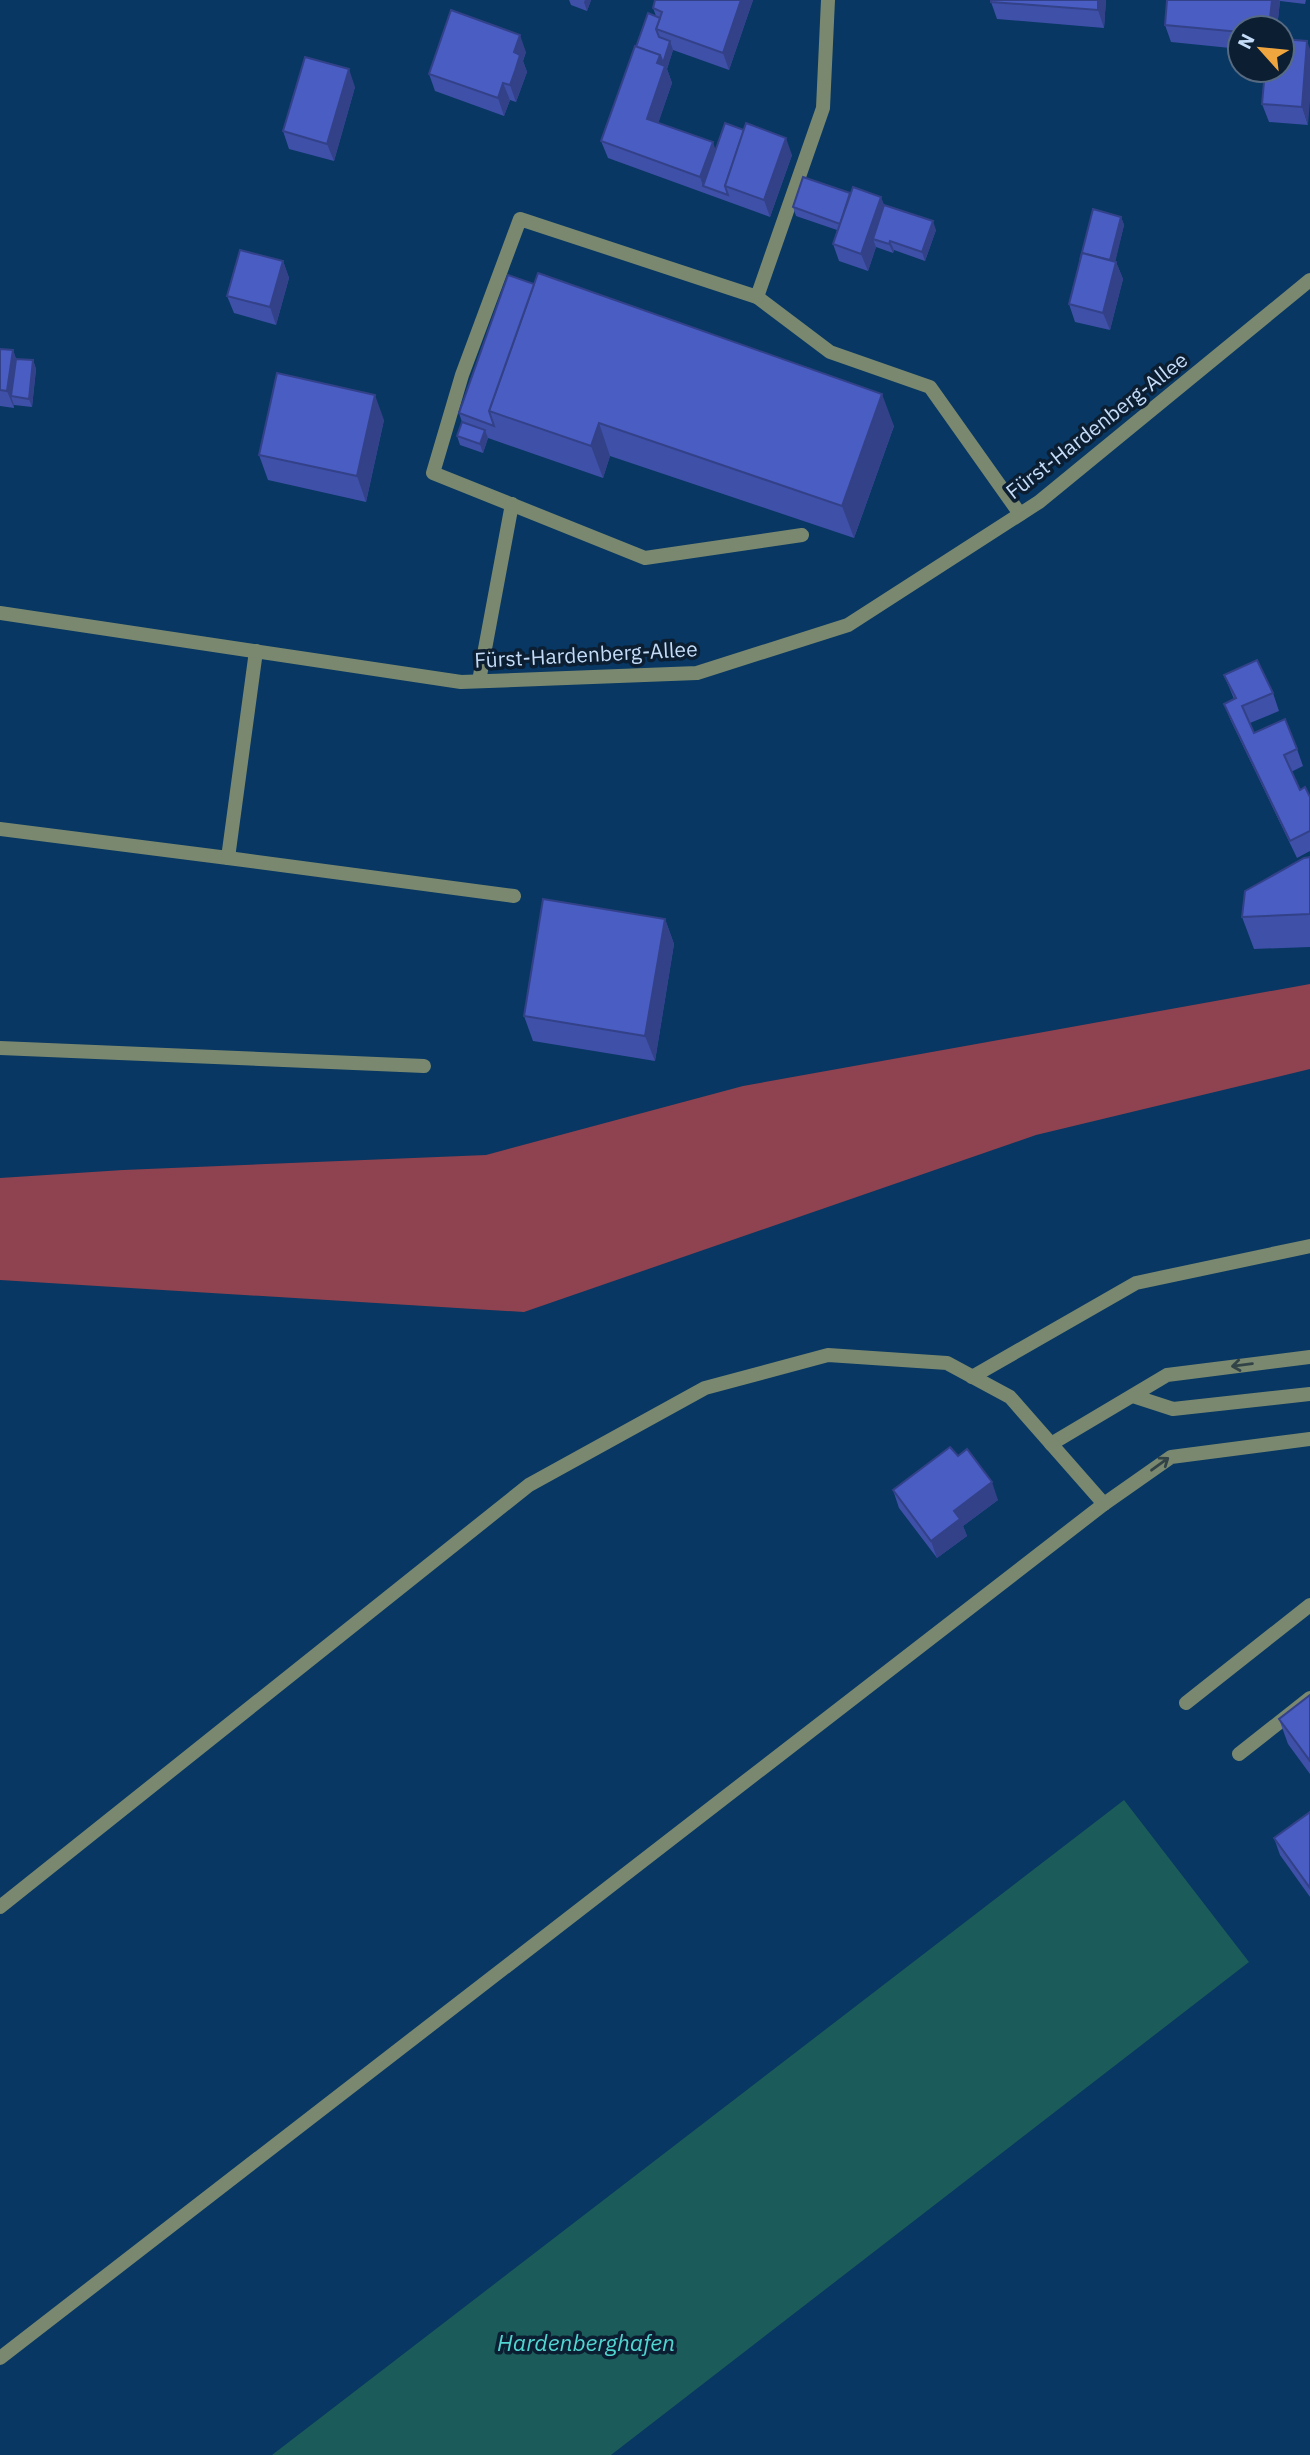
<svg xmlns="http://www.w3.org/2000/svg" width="1310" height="2455" viewBox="0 0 1310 2455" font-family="'IBM Plex Sans',sans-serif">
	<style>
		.green { fill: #8f424f }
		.water { fill: #1b5c5a }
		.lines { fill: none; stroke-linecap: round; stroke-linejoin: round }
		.service { stroke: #7a886f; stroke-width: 14 }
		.tertiary { stroke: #7a886f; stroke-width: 14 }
		.wall { fill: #3f50a8 }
		.shaded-wall { fill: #334188 }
		.building { fill: #495dc3; stroke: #334188; stroke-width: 2 }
		.oneway { stroke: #324347 }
		.labels { text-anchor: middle; stroke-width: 7; stroke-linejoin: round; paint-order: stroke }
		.street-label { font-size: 21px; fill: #c4dcf7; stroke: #0c1e32 }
		.water-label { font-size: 23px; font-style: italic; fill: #51d5d0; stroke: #0c1e32 }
	</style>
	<rect width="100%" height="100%" fill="#073762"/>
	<polygon class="green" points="1310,984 1310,1069 1036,1135 524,1312 0,1280 0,1178 123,1170 486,1155 743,1086"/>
	<polygon class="water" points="1124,1800 1249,1962 611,2455 272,2455"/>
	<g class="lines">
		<g class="service">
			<polyline points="757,297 830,352 930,387 1020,514"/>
			<polyline points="802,535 645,558 433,473 462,375 520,219 757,297 823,108 828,0"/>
			<polyline points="479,681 512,504"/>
			<polyline points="0,829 228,858 256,651"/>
			<polyline points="228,858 514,896"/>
			<polyline points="0,1048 424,1066"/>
			<polyline points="972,1377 1136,1283 1310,1246"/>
			<polyline points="1133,1396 1173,1409 1310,1394"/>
			<polyline points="1051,1444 1167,1375 1310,1357"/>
			<polyline points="1104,1504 1171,1457 1310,1439"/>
			<polyline points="1186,1703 1310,1605"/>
			<polyline points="1239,1754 1310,1698"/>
			<polyline points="0,1907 529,1485 705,1388 828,1355 947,1363 1010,1397 1104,1504 0,2358"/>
		</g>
		<polyline class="tertiary" points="0,613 461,682 697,673 848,625 1039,502 1310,280"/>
	</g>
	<g class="wall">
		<polygon points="569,0 591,0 587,11 571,5"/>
		<polygon points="655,0 753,0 729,70 673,50 667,69 672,83 658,123 716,150 792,155 770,217 608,158 601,141 636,47 656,16 653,8"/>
		<polygon points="1106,0 1104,28 997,19 991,2"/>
		<polygon points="1167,0 1306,0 1305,4 1280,1 1277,28 1240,28 1240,49 1171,42 1165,25"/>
		<polygon points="1282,39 1308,125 1269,122 1262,104"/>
		<polygon points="526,52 523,61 527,72 516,102 510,100 504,116 435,91 429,74"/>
		<polygon points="355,87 334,161 289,149 283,131"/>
		<polygon points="884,205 936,230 925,261 894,250 893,253 876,247 868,271 839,261 833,244 837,230 796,216 793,207"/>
		<polygon points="1121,217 1124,225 1115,261 1116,262 1123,279 1110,330 1075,322 1069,304"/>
		<polygon points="283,261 289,278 276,325 234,313 227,296"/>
		<polygon points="534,284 894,426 854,538 610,456 603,478 488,438 483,453 460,445 457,436 462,422 459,413"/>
		<polygon points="0,349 13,350 16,359 33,360 36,369 32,407 14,405 14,408 0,406"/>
		<polygon points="384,420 366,502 268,480 259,455"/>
		<polygon points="1224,675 1273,693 1279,711 1250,723 1254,733 1297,749 1303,766 1291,772 1300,790 1310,797 1310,851 1297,858 1231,721 1224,704 1234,699"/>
		<polygon points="1310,857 1310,947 1254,949 1242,917"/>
		<polygon points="665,919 674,944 655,1061 533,1041 524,1016"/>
		<polygon points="958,1456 998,1500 963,1526 967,1536 937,1558 899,1508 893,1490"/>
		<polygon points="1310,1695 1310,1774 1288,1744 1279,1719"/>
		<polygon points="1310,1812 1310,1897 1280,1855 1274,1838"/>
	</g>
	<g class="shaded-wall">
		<polygon points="585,0 591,0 587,11 584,2"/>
		<polygon points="741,0 753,0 729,70 723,53"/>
		<polygon points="1098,0 1106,0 1104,28 1098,10"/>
		<polygon points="1272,0 1279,0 1280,1 1277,28 1269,28"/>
		<polygon points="520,35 526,52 523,61 527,72 516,102 510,85 514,52"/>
		<polygon points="670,41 673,50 667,69 672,83 654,136 647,119 657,63 660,55"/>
		<polygon points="1307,41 1310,49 1310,101 1308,125 1302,107"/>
		<polygon points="349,69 355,87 334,161 327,144"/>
		<polygon points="503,83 510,100 504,116 498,98"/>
		<polygon points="786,138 792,155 770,217 764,200"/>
		<polygon points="713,142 719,160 703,186 700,177"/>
		<polygon points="881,197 888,214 873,239 876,247 868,271 861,254"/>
		<polygon points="1121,217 1124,225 1112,276 1108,268"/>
		<polygon points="933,221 936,230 925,261 922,252"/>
		<polygon points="890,241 894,250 893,253 889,244"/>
		<polygon points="283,261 289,278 276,325 270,307"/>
		<polygon points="1116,262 1123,279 1110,330 1103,313"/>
		<polygon points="13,350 19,367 11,396 14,405 14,408 7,391"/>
		<polygon points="33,360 36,369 32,407 29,399"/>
		<polygon points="882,394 894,426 854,538 842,506"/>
		<polygon points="375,395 384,420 366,502 357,476"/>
		<polygon points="599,423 610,456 603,478 591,446"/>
		<polygon points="485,430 488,438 483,453 480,444"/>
		<polygon points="665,919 674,944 655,1061 645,1036"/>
		<polygon points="992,1482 998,1500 963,1526 967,1536 937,1558 931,1541 954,1511"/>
	</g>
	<g class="building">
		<polygon points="655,0 741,0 723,53 656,29 662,12 653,8"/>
		<polygon points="991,0 1098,0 1098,10 991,2"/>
		<polygon points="1167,0 1272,0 1269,28 1240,28 1240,32 1165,25"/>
		<polygon points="451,10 520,35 514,52 520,55 515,71 510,85 503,83 498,98 429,74"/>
		<polygon points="648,13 660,18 656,29 659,37 670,41 663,63 660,55 636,47"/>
		<polygon points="1282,39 1307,41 1302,107 1262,104 1265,70 1282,70"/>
		<polygon points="635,46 660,55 657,63 665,66 647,119 713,142 700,177 601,141"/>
		<polygon points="305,57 349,69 327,144 283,131"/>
		<polygon points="725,123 744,130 725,186 728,195 703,186"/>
		<polygon points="746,123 786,138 764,200 725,186"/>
		<polygon points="803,177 850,193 840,224 793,207"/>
		<polygon points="853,187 881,197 861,254 833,244"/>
		<polygon points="884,205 933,221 922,252 890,241 889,244 873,239"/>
		<polygon points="1093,209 1121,217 1110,260 1082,253 1080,260"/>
		<polygon points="240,250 283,261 270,307 227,296"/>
		<polygon points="1082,253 1116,262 1103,313 1069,304"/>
		<polygon points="538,273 882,394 842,506 599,423 591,446 489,411"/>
		<polygon points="508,275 534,284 489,411 494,426 459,413"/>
		<polygon points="0,349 13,350 7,391 0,390"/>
		<polygon points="16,359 33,360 29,399 11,396"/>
		<polygon points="277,373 375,395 357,476 259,455"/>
		<polygon points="462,422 485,430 480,444 457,436"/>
		<polygon points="1257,660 1273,693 1242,706 1254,733 1285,719 1297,749 1284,755 1300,790 1305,787 1310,797 1310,831 1290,841 1224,704 1236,698 1224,675"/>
		<polygon points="1310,857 1310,914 1242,917 1245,891 1304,858"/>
		<polygon points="543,899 665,919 645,1036 524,1016"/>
		<polygon points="950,1447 958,1456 967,1449 992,1482 954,1511 960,1519 931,1541 893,1490"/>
		<polygon points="1310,1695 1310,1761 1279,1719"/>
		<polygon points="1310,1812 1310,1888 1274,1838"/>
	</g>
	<defs><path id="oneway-shaft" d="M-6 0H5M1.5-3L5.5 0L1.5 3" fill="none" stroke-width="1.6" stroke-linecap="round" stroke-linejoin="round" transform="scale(1.75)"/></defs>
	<g class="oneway">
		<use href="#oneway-shaft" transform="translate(1242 1365) rotate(173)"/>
		<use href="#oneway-shaft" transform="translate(1160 1464) rotate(-36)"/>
	</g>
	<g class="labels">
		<g class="street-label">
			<text transform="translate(1097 426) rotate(-38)" y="7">Fürst-Hardenberg-Allee</text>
			<text transform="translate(586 655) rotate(-3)" y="7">Fürst-Hardenberg-Allee</text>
		</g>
		<g class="water-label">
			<text x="586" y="2351">Hardenberghafen</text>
		</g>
	</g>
	<g transform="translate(1261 49) rotate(297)"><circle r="33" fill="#0c1e32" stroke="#566a81" stroke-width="2"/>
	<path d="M0-5L12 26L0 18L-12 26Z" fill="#f0a63f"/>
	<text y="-10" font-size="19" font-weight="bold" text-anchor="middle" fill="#c4dcf7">N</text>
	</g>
</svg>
